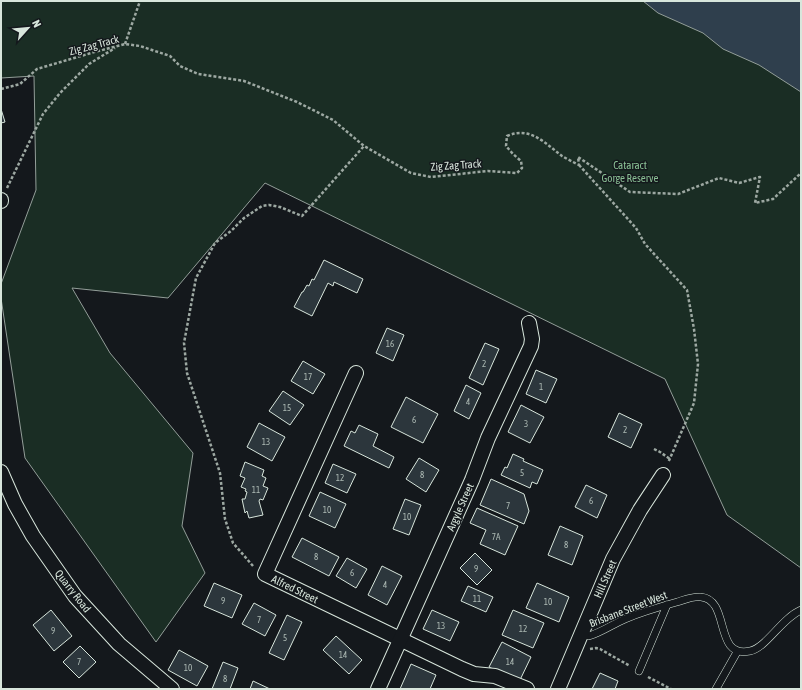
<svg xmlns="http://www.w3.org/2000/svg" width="802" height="690" viewBox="0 0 802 690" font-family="'Asap Condensed',sans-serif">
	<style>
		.green { fill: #1a2d24; stroke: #939e99 }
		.water { fill: #2f3f4d; stroke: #939e99 }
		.building { fill: #2c363c; stroke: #d8e6dc }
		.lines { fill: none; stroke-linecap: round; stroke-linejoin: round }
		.service-casing { stroke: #d8e6dc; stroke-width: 8 }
		.minor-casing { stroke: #d8e6dc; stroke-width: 16 }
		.path { stroke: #9da8a2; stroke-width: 2.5; stroke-dasharray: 3 2; stroke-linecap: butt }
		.service { stroke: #14181c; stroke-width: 7 }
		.minor { stroke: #14181c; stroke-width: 14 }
		.labels { text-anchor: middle; stroke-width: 3; stroke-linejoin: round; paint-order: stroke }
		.number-label { font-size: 9px; fill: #adbab4 }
		.street-label { font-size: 11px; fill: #d8e6dc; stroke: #14181c }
		.park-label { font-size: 11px; fill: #8ac095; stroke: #14181c }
	</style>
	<rect width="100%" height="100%" fill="#14181c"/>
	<polygon class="green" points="1,1 801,1 801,568 727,515 665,379 265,183 168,298 72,288 110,353 193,453 182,526 205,573 156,642 25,458 1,298 1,284 36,190 34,76 1,78"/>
	<polygon class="water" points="643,1 801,1 801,92 759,65 723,49 703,33 658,13"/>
	<g class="building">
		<polygon points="1,109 5,122 1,123"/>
		<polygon points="324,260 363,279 357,293 334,282 333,286 328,283 312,316 294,307 302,292 303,292 307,285 309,286 312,279 314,280"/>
		<polygon points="387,328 404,335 393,361 376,353"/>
		<polygon points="485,343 499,349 483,385 469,378"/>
		<polygon points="303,361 325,374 313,394 291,381"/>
		<polygon points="536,370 557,379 546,403 526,394"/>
		<polygon points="466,385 481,393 469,419 454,411"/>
		<polygon points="283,391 304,405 290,425 269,411"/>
		<polygon points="406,397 438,414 423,443 391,427"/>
		<polygon points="521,405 544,417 530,443 508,432"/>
		<polygon points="619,413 642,424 631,448 608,437"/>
		<polygon points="259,423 285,437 272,461 247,447"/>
		<polygon points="359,425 378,434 373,446 394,457 389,468 344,446 351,431 355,433"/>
		<polygon points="513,454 524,459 523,461 543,470 537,484 532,482 530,488 501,475 505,467 507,468"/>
		<polygon points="419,458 439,470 426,492 406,479"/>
		<polygon points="245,462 264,470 262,476 266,478 263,486 268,488 263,500 260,499 259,501 263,515 249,518 247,511 245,513 242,499 245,499 247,492 245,491 246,489 241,487 245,478 240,476"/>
		<polygon points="333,464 356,474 347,493 325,483"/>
		<polygon points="491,479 524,494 529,511 524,524 480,505"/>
		<polygon points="586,485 607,495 597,518 575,507"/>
		<polygon points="320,492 346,504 335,528 309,516"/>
		<polygon points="405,499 421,505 409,535 393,529"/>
		<polygon points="477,508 518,526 505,555 480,544 486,530 470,523"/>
		<polygon points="560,526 583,536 572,565 548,555"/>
		<polygon points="302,538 339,557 329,576 292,557"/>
		<polygon points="475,553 492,570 477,585 460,568"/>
		<polygon points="347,558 367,569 356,588 336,576"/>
		<polygon points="382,566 402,576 387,605 368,595"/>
		<polygon points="214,583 242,595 232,618 204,606"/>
		<polygon points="537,583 569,597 559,622 526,608"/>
		<polygon points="468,586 493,597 486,612 461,601"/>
		<polygon points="254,603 276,615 265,636 242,624"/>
		<polygon points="51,610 72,636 54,651 33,625"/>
		<polygon points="432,610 459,622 450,641 423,629"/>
		<polygon points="513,610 544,623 533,648 502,635"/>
		<polygon points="287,615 302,622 284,660 269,653"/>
		<polygon points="336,636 362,660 349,674 323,650"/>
		<polygon points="502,642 531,657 519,682 489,667"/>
		<polygon points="80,646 96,662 79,678 63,662"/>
		<polygon points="179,650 208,666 197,686 168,670"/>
		<polygon points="223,662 238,668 230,689 212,689"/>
		<polygon points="411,664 436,675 430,689 400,689"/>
		<polygon points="600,673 618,681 615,689 592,689"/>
		<polygon points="253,681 270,689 250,689"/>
	</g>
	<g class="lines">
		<g class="service-casing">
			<g id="service">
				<path d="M581,634L589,636C602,632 613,624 625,619C642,612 659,607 677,602C684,600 693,596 701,597C731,600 713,659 750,651C766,648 782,618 801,610"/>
				<polyline points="639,671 667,605"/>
				<polyline points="716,689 737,652"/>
			</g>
		</g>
		<g class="minor-casing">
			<g id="minor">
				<polyline points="1,201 1,200"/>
				<polyline points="356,373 265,574 462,669 474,674 495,676 527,689"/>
				<polyline points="1,472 15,504 33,536 75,596 119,644 172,689"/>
				<polyline points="378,689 472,480 488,438 531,346 532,339 529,323"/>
				<polyline points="558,689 613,559 640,510 663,475"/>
			</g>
		</g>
		<g class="path">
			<polyline points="125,44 140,1"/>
			<path d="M1,89L20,84L37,69L91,53L125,44L140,46L170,56L180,66L198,74L244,81L297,102L333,120L364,146L411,173L431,177L488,171L517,173L522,168L521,161L513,154L506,146L507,136C530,126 545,143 562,156C567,159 573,162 579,165L578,157L630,192L678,194L719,178L739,183L760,177L755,203L773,199L801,173"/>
			<polyline points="579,165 636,228 645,244 687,290 694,329 698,364 694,403 668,463"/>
			<polyline points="7,188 43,114 60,93 89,64 115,48"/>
			<polyline points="654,449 660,452 670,459"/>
			<polyline points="253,566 233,543 225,519 220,473 187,373 184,343 196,278 215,243 231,231 244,218 262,206 269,205 280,207 302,216 364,146"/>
			<polyline points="590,649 596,648 600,649 630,666"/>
			<polyline points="648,677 671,689"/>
		</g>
		<use href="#service" class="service"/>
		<use href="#minor" class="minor"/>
	</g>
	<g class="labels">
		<g class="number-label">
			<text x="390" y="347">16</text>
			<text x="484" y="367">2</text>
			<text x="308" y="380">17</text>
			<text x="541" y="390">1</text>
			<text x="468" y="405">4</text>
			<text x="287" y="411">15</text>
			<text x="414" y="423">6</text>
			<text x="526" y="427">3</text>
			<text x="625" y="433">2</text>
			<text x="266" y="445">13</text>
			<text x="522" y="476">5</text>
			<text x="422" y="478">8</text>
			<text x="340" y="481">12</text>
			<text x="256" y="493">11</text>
			<text x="591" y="504">6</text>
			<text x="508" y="509">7</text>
			<text x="327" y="513">10</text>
			<text x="407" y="520">10</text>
			<text x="496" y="540">7A</text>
			<text x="566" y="548">8</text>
			<text x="316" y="560">8</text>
			<text x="476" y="572">9</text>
			<text x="352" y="576">6</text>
			<text x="385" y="588">4</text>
			<text x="477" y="602">11</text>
			<text x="223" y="604">9</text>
			<text x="548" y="605">10</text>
			<text x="259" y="623">7</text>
			<text x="441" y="629">13</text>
			<text x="523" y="632">12</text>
			<text x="53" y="634">9</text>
			<text x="285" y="641">5</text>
			<text x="343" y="658">14</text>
			<text x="79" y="665">7</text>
			<text x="510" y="665">14</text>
			<text x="188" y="671">10</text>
			<text x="225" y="682">8</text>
		</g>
		<g class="street-label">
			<text transform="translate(94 45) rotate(-15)" y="4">Zig Zag Track</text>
			<text transform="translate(456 165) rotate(-4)" y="4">Zig Zag Track</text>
			<text transform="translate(460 507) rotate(-66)" y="4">Argyle Street</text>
			<text transform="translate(605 579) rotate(-66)" y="4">Hill Street</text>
			<text transform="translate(295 589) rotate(26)" y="4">Alfred Street</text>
			<text transform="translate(73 591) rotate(52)" y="4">Quarry Road</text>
			<text transform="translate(628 609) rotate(-21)" y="4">Brisbane Street West</text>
		</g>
		<g class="park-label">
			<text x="630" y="169">Cataract<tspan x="630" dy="13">Gorge Reserve</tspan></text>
		</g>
	</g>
	<rect width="802" height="690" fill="none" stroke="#d8e6dc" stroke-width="4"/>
	<g transform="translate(28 28) rotate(63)" stroke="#14181c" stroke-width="3" paint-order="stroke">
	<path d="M0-3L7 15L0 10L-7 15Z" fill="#d8e6dc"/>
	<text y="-6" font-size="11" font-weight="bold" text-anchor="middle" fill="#d8e6dc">N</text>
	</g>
</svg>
